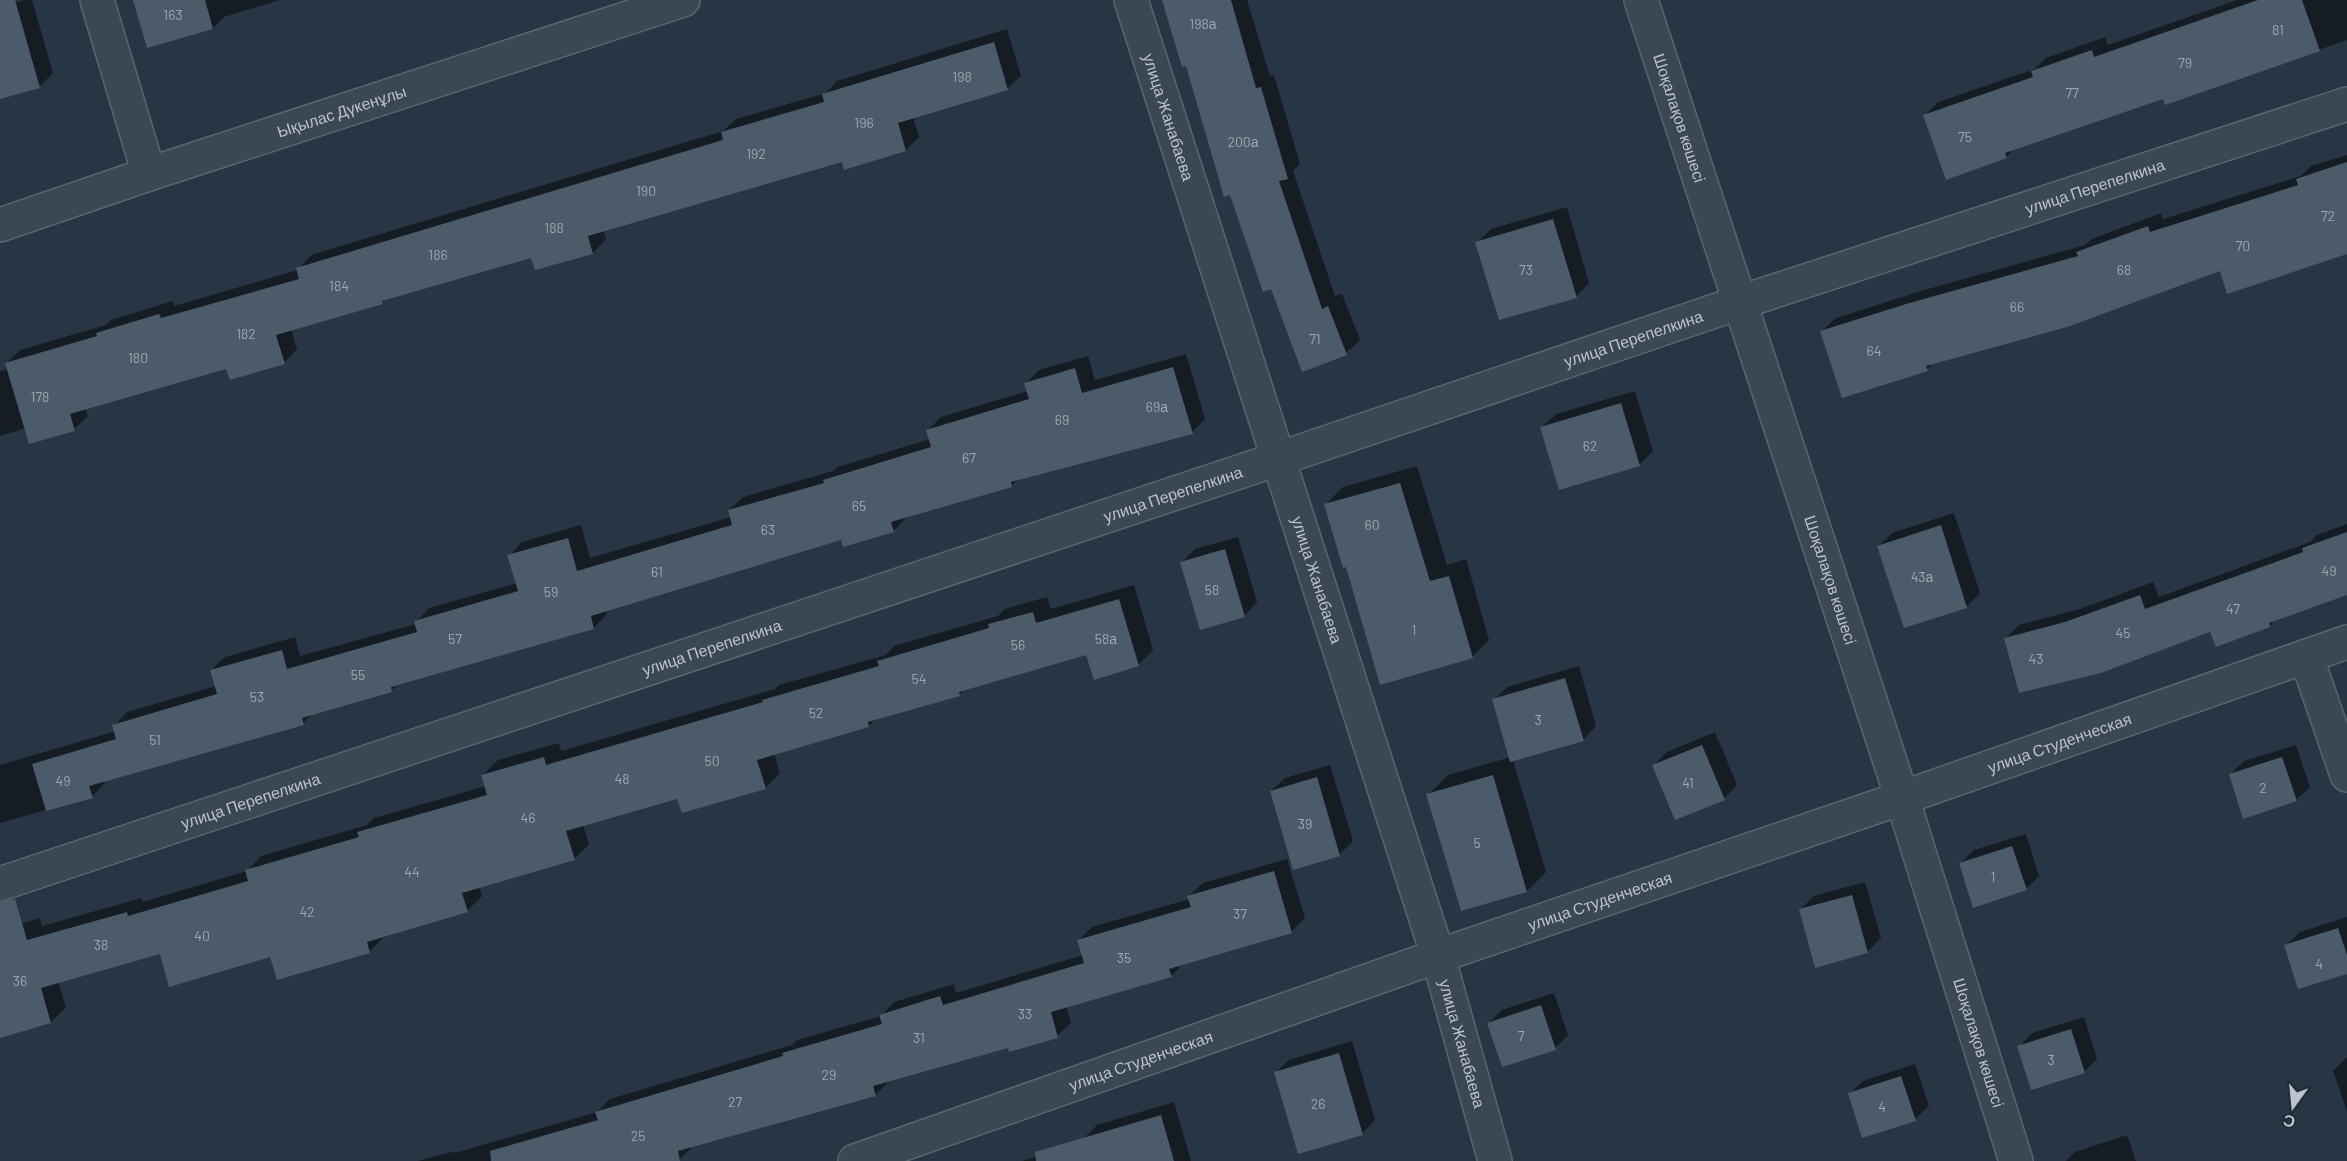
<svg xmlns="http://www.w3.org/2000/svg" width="2347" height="1161" viewBox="0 0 2347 1161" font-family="Barlow,sans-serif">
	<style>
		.shadow { fill: #0007 }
		.building { fill: #4c5b6a }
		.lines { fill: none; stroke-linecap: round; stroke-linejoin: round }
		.minor-casing { stroke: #5b6571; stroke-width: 36 }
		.minor { stroke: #3c4754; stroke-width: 33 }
		.labels { text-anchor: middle; stroke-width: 6; stroke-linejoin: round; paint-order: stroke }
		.number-label { font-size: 14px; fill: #9ea8b4 }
		.street-label { font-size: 16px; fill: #bac2cd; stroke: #212c39 }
	</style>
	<rect width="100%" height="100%" fill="#283544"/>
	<g class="shadow">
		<polygon points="24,0 32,0 53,73 39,87 0,98 0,7"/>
		<polygon points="134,0 280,0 224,17 213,28"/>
		<polygon points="1164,0 1247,0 1270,76 1274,75 1300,164 1293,171 1335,296 1342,294 1360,340 1346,353 1187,64"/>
		<polygon points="2237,0 2347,0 2347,40 2166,104 2164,97 2016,147 2006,157 1925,115 1938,102 2035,69 2046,58 2105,37 2108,45"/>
		<polygon points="1007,29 1021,76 1007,89 913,117 919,137 906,150 843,160 603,230 606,239 593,253 532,256 387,298 382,303 291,329 297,349 284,363 227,367 85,408 88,416 74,429 26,428 0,436 0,371 9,369 7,363 20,350 106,325 111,320 173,301 174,306 298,270 311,255 723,131 736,119 826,93 837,81"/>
		<polygon points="2347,155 2347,253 2221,269 1934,362 1927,369 1822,331 1836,318 1921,291 2085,245 2092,239 2161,213 2163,219 2301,176 2311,166"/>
		<polygon points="1567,207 1589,283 1576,297 1477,243 1491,229"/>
		<polygon points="1186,354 1205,419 1192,432 1018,479 1011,486 907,517 893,531 842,538 606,610 607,614 594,628 399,683 392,690 313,714 303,723 104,780 105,783 92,797 0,823 0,765 116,731 114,726 127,712 216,686 211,670 225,657 295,637 300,656 416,624 416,622 429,608 517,583 509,556 522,542 581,525 590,558 731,517 729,510 743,497 833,471 838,467 930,439 928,430 941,417 1028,391 1026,383 1039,370 1088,356 1095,380"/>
		<polygon points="1635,391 1653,451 1639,465 1542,427 1556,414"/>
		<polygon points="1417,466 1447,565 1466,559 1489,640 1472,657 1347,565 1326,504 1343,487"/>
		<polygon points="1954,513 1980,593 1966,607 1879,546 1892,533"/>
		<polygon points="2347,524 2347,592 2276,619 2269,626 2211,630 2006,638 2019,625 2080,609 2153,582 2159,597 2310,542 2317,535"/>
		<polygon points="1238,537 1257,602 1244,616 1181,563 1195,549"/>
		<polygon points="1134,585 1153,650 1138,665 1087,653 966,688 959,695 876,719 869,726 774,753 780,773 765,788 678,797 583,825 589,844 574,859 479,887 482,896 467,911 384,937 369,952 271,956 161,952 58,982 66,1007 51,1022 0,1037 0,930 40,918 42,926 142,898 143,902 247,871 261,856 367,825 374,818 486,786 483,775 498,760 559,743 561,751 775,689 779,685 886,655 894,646 998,616 1005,609 1047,597 1051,609"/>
		<polygon points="1579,666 1596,726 1583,740 1513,760 1546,872 1527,891 1428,795 1448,775 1511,757 1494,700 1507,687"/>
		<polygon points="1715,732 1737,785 1724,799 1654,765 1667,752"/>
		<polygon points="2296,745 2310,787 2296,800 2230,775 2244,761"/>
		<polygon points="1330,765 1353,841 1339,855 1271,791 1285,778"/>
		<polygon points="2026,834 2039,876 2026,889 1960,864 1974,850"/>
		<polygon points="1287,859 1305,918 1291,932 1184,963 1171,976 1066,1006 1071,1023 1057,1036 1009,1046 889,1081 876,1095 693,1146 678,1161 418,1161 455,1151 455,1153 597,1112 610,1099 792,1045 797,1040 881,1016 894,1002 954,984 956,993 1083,955 1079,940 1092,927 1190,899 1189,896 1203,883"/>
		<polygon points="1865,882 1881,938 1867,952 1800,910 1814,896"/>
		<polygon points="2347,917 2347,972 2286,945 2300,932"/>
		<polygon points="1554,993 1568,1035 1555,1048 1489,1023 1502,1010"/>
		<polygon points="2084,1017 2097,1059 2084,1072 2019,1047 2032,1033"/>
		<polygon points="1352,1041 1375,1120 1362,1134 1275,1073 1289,1060"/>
		<polygon points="2347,1057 2347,1111 2333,1071"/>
		<polygon points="1915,1064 1929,1106 1915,1119 1849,1094 1863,1081"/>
		<polygon points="1174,1102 1191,1161 1022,1161 1085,1142 1084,1138 1097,1125"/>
		<polygon points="2127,1135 2136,1161 2066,1161 2075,1152"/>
	</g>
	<g class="building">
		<polygon points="0,0 15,0 40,88 0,99"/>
		<polygon points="133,0 205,0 213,29 147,48"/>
		<polygon points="1162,0 1231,0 1256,88 1261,87 1288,179 1279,181 1322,309 1328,306 1347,355 1302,372 1271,289 1263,292 1230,195 1224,197 1186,66 1182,67"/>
		<polygon points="2258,0 2302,0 2320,51 2165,105 2163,99 2005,153 2007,158 1946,180 1923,115 2033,77 2031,71 2092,50 2094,57"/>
		<polygon points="994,42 1008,90 898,123 906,151 844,170 842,162 588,236 593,254 535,270 531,258 382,301 383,304 276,335 285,364 230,380 226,369 70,414 75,431 29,444 5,363 97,336 96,333 159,314 161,318 299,279 296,268 723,140 721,132 824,102 822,94"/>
		<polygon points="2347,162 2347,254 2227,294 2220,271 2067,327 1926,366 1928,371 1842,398 1820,331 1906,304 2078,256 2076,252 2148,226 2150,232 2298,185 2296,179"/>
		<polygon points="1553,219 1577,298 1499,320 1475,242"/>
		<polygon points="1173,367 1193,434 1011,482 1012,487 891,522 894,532 843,547 841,540 591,616 594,629 391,687 392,692 302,718 304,725 89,786 93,798 46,811 32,764 116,739 112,725 217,694 210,670 282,650 287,669 417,632 414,621 518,591 507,555 568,538 577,571 732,525 728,510 824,483 823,480 931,447 926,430 1029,399 1024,383 1075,368 1082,393"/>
		<polygon points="1621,403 1640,466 1559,490 1540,427"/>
		<polygon points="1400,483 1430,581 1449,576 1473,658 1380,685 1346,567 1343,568 1324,504"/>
		<polygon points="1941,525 1967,608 1904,628 1877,546"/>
		<polygon points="2347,532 2347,595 2269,623 2270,627 2216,647 2210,632 2101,673 2019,693 2004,638 2065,622 2140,595 2145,609 2303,552 2302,548"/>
		<polygon points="1225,549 1245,617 1200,630 1180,562"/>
		<polygon points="1119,599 1139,666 1094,680 1086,655 959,692 960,696 868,722 869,727 757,760 766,789 682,813 677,799 566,831 575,860 462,893 468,912 367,942 370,953 277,980 270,957 169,987 160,954 41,988 51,1023 0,1038 0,902 15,899 27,940 127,912 128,916 248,881 245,870 359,837 357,832 487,795 481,775 544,757 546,765 763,702 762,700 879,666 877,661 989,628 988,624 1033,612 1036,623"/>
		<polygon points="1565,678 1584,741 1510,762 1492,699"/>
		<polygon points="1702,745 1725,800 1675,820 1652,765"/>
		<polygon points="2282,757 2297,801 2243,819 2229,774"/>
		<polygon points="1493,775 1527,892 1461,911 1426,794"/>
		<polygon points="1317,777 1340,856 1293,870 1270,791"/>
		<polygon points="2012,846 2027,890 1973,908 1959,863"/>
		<polygon points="1274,871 1292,933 1169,969 1172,977 1051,1012 1058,1038 1009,1052 1008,1048 873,1086 876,1096 678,1151 680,1161 491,1161 490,1151 598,1120 595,1112 783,1056 782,1053 882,1024 879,1015 940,996 943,1005 1084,963 1077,940 1191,907 1187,896"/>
		<polygon points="1852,895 1868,953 1815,968 1799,909"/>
		<polygon points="2338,928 2347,955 2347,974 2298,989 2284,945"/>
		<polygon points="1541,1005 1556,1050 1502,1067 1487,1023"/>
		<polygon points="2071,1029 2085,1073 2031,1090 2017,1046"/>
		<polygon points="1339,1053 1363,1135 1298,1154 1274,1072"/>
		<polygon points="1901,1076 1916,1121 1862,1138 1848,1093"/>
		<polygon points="1161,1115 1174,1161 1036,1161 1035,1152"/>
	</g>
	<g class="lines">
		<g class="minor-casing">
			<g id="minor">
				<polyline points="97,0 149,174"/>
				<path id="s1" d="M1131,0L1438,956L1495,1161"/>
				<path id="s2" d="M1641,0L1902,798L2016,1161"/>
				<path id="s3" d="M0,225L149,174L683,0"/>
				<polyline points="2306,656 2347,775"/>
				<path id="s4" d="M0,884L1278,459L1741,302L2347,104"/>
				<path id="s5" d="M855,1161L1438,956L1902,798L2347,642"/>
			</g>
		</g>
		<use href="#minor" class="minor"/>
	</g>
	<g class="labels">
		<g class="number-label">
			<text x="173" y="20">163</text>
			<text x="1203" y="29">198а</text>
			<text x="2278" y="35">81</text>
			<text x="2185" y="68">79</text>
			<text x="962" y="82">198</text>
			<text x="2072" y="98">77</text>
			<text x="864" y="128">196</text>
			<text x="1965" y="142">75</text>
			<text x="1243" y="147">200а</text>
			<text x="756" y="159">192</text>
			<text x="646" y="196">190</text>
			<text x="2328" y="221">72</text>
			<text x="554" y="233">188</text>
			<text x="2243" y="251">70</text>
			<text x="438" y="260">186</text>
			<text x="1526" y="275">73</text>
			<text x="2124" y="275">68</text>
			<text x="339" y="291">184</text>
			<text x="2017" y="312">66</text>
			<text x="246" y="339">182</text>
			<text x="1315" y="344">71</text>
			<text x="1874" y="356">64</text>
			<text x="138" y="363">180</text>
			<text x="40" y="402">178</text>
			<text x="1157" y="412">69а</text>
			<text x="1062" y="425">69</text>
			<text x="1590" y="451">62</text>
			<text x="969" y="463">67</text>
			<text x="859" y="511">65</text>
			<text x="1372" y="530">60</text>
			<text x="768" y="535">63</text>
			<text x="2329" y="576">49</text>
			<text x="657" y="577">61</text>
			<text x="1922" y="582">43а</text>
			<text x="1212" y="595">58</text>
			<text x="551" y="597">59</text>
			<text x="2233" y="614">47</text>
			<text x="1414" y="635">1</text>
			<text x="2123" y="638">45</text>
			<text x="455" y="644">57</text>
			<text x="1106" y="644">58а</text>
			<text x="1018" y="650">56</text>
			<text x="2036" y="664">43</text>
			<text x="358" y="680">55</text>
			<text x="919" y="684">54</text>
			<text x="257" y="702">53</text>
			<text x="816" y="718">52</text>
			<text x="1538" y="725">3</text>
			<text x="155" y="745">51</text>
			<text x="712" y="766">50</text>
			<text x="622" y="784">48</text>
			<text x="63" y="786">49</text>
			<text x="1688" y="788">41</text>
			<text x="2263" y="793">2</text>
			<text x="528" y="823">46</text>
			<text x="1305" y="829">39</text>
			<text x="1477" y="848">5</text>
			<text x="412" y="877">44</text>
			<text x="1993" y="882">1</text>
			<text x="307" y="917">42</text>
			<text x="1240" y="919">37</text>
			<text x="202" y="941">40</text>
			<text x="101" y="950">38</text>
			<text x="1124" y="963">35</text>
			<text x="2319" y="969">4</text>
			<text x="20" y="986">36</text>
			<text x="1025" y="1019">33</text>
			<text x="1521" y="1041">7</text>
			<text x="919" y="1043">31</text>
			<text x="2051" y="1065">3</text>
			<text x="829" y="1080">29</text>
			<text x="735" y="1107">27</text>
			<text x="1318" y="1109">26</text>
			<text x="1882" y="1112">4</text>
			<text x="638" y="1141">25</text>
		</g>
		<g class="street-label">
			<text dy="6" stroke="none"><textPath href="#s3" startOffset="360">Ықылас Дүкенұлы</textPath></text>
			<text dy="6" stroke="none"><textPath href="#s1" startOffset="123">улица Жанабаева</textPath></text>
			<text dy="6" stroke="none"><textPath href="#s2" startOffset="124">Шоқалақов көшесі</textPath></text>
			<text dy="6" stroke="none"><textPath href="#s4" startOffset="2208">улица Перепелкина</textPath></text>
			<text dy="6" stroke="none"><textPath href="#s4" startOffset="1722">улица Перепелкина</textPath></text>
			<text dy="6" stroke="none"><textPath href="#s4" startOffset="1236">улица Перепелкина</textPath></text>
			<text dy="6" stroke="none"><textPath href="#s1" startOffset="609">улица Жанабаева</textPath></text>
			<text dy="6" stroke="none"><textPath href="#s2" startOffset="610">Шоқалақов көшесі</textPath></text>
			<text dy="6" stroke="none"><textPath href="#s4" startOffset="750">улица Перепелкина</textPath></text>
			<text dy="6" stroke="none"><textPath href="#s5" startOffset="1275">улица Студенческая</textPath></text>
			<text dy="6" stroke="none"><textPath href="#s4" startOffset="264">улица Перепелкина</textPath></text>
			<text dy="6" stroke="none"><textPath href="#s5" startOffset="789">улица Студенческая</textPath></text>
			<text dy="6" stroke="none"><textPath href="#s1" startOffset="1095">улица Жанабаева</textPath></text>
			<text dy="6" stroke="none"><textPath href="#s2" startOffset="1096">Шоқалақов көшесі</textPath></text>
			<text dy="6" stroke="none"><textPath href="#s5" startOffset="303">улица Студенческая</textPath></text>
		</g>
	</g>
	<g transform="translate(2293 1107) rotate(195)" stroke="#212c39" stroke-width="4.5" paint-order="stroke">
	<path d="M0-4.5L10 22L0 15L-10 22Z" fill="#bac2cd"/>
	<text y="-9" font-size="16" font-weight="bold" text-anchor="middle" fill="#bac2cd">С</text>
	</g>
</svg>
